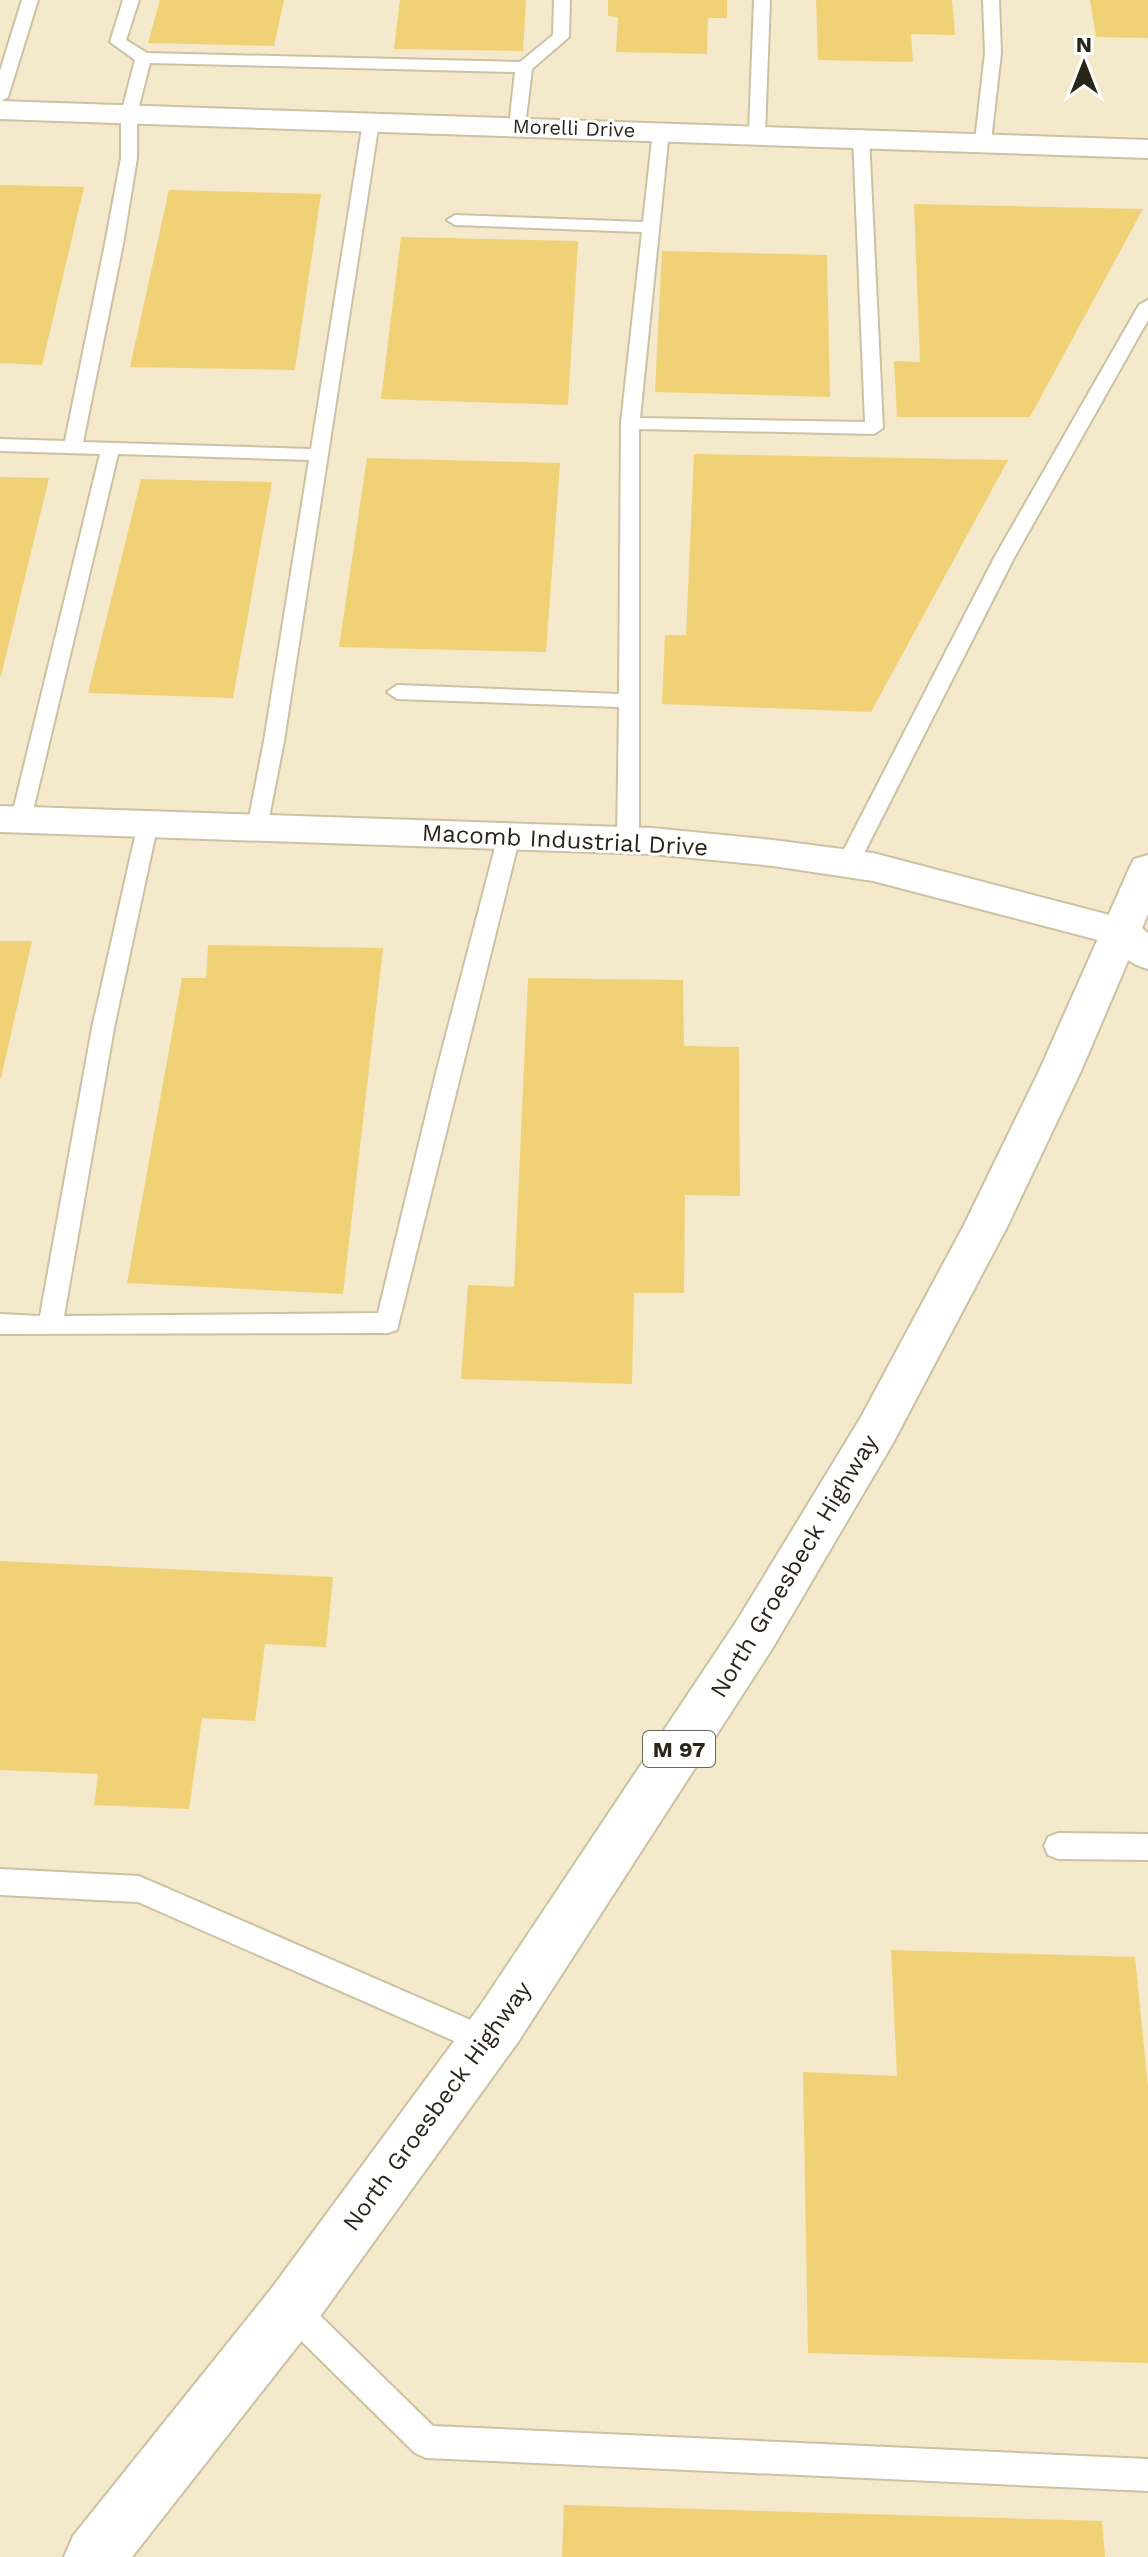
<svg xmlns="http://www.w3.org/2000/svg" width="1148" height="2557" viewBox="0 0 1148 2557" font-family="'Work Sans',sans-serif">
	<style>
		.building { fill: #f1d176 }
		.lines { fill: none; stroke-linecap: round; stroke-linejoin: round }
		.lane-casing { stroke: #ccc1a3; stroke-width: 4 }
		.street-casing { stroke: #ccc1a3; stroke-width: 4 }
		.secondary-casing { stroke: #ccc1a3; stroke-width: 4 }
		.primary-casing { stroke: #ccc1a3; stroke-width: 4 }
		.lane { fill: #fff; fill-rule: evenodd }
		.street { fill: #fff; fill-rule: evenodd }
		.secondary { fill: #fff; fill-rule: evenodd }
		.primary { fill: #fff; fill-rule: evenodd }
		.labels { text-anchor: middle; stroke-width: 6; stroke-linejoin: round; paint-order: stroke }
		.far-street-label { font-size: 20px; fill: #292519; stroke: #fff }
		.shield { fill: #fff; stroke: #69665e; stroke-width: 2 }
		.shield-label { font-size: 22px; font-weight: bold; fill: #292519 }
		.street-label { font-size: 24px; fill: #292519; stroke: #fff }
	</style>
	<rect width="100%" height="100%" fill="#f4e9ca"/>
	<g class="building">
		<polygon points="160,0 284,0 274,46 148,43"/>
		<polygon points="400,0 526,0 523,51 394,49"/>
		<polygon points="608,0 727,0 727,18 708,18 707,54 616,52 618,17 608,16"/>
		<polygon points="816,0 952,0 955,35 911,34 913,62 818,60"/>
		<polygon points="1090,0 1148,0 1148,38 1096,37"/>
		<polygon points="0,185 84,187 42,365 0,363"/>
		<polygon points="169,190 321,194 295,370 130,367"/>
		<polygon points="914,204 1143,209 1030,417 897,417 894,361 920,362"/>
		<polygon points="401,237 578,241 568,405 381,399"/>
		<polygon points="662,251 827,255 830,397 655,392"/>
		<polygon points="694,454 1008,460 871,712 662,704 665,635 686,635"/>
		<polygon points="367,458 560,463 546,652 339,647"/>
		<polygon points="0,477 49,478 1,676 0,676"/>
		<polygon points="141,479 272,482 233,698 88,693"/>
		<polygon points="0,941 32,941 1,1078 0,1078"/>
		<polygon points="208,945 383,948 343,1294 127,1283 182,978 206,978"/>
		<polygon points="528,978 683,980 684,1046 739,1047 740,1196 685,1195 684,1293 634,1293 632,1384 461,1379 468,1285 514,1287"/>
		<polygon points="0,1561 333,1577 326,1647 265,1644 255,1721 202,1718 189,1809 94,1805 98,1774 0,1770"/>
		<polygon points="891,1950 1135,1957 1148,2087 1148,2363 808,2353 803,2072 897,2076"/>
		<polygon points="564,2505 1102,2521 1105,2557 562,2557"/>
	</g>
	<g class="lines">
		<g class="lane-casing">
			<g id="lane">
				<polygon points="22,0 38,0 8,97 0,102 0,71"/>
				<polygon points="123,0 139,0 126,40 147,53 520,62 553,35 554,0 570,0 569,37 532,69 525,126 517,131 509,126 515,72 150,63 137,114 137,158 123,244 83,442 311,449 363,122 371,117 379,122 284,741 267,828 264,833 250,833 247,828 264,741 309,460 118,454 31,819 28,824 14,824 11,819 100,454 0,451 0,439 65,441 105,244 121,158 121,114 135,60 110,42"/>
				<polygon points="754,0 770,0 765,133 757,138 749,133"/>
				<polygon points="983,0 999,0 1001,53 991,141 983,146 975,141 985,53"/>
				<polygon points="661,126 669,131 640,418 865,422 853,137 861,132 869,137 883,428 874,434 639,429 639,840 635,845 621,845 617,840 619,707 397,699 387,692 397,685 619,694 621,423 642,232 455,225 447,220 455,215 643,222 653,131"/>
				<polygon points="1148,300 1148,320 1014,558 859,863 856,868 840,868 837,863 994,558 1139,305"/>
				<polygon points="148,816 155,818 158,823 114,1028 64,1316 378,1313 436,1073 498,836 502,831 516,831 520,836 397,1330 388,1333 0,1334 0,1314 40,1316 92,1028 138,823 141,818"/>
				<polygon points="1058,1833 1148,1834 1148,1860 1058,1859 1048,1855 1044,1846 1048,1837"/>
				<polygon points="0,1869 139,1876 496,2031 501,2041 496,2051 486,2055 138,1902 0,1895"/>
				<polygon points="291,2294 302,2298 433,2426 1148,2459 1148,2491 426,2458 415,2453 280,2320 276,2309 280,2298"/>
			</g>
		</g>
		<g class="street-casing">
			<g id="street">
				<polygon points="0,101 1148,140 1148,158 0,119"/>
				<polygon points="0,806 652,828 773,840 873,853 1121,918 1135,922 1141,932 1135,942 1121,946 873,881 773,866 652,854 0,832"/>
			</g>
		</g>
		<g class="secondary-casing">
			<path id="secondary" d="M1121,918L1135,922L1148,933V969C1129,964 1111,950 1101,932L1107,922Z"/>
		</g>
		<g class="primary-casing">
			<polygon id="primary" points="1148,855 1148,914 1081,1071 1007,1227 893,1443 772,1649 518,2042 311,2329 132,2557 64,2557 73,2536 271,2289 480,2006 738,1619 861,1417 964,1225 1039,1071 1129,869 1134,859"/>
		</g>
		<use href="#lane" class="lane"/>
		<use href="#street" class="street"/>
		<use href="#secondary" class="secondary"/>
		<use href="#primary" class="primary"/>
	</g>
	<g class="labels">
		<g class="far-street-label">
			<text transform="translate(574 128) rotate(2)" y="7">Morelli Drive</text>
		</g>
		<rect class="shield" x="643" y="1731" width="72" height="36" rx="6"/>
		<g class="shield-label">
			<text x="679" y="1757">M 97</text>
		</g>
		<g class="street-label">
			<text transform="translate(565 840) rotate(3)" y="8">Macomb Industrial Drive</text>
			<text transform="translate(794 1566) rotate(-59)" y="8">North Groesbeck Highway</text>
			<text transform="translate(437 2106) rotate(-54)" y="8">North Groesbeck Highway</text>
		</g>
	</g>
	<g transform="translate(1084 64)" stroke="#ffffff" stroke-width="6" paint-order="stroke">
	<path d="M0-6L14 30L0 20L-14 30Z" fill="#292519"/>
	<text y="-12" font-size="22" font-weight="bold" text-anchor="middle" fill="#292519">N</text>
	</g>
</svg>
